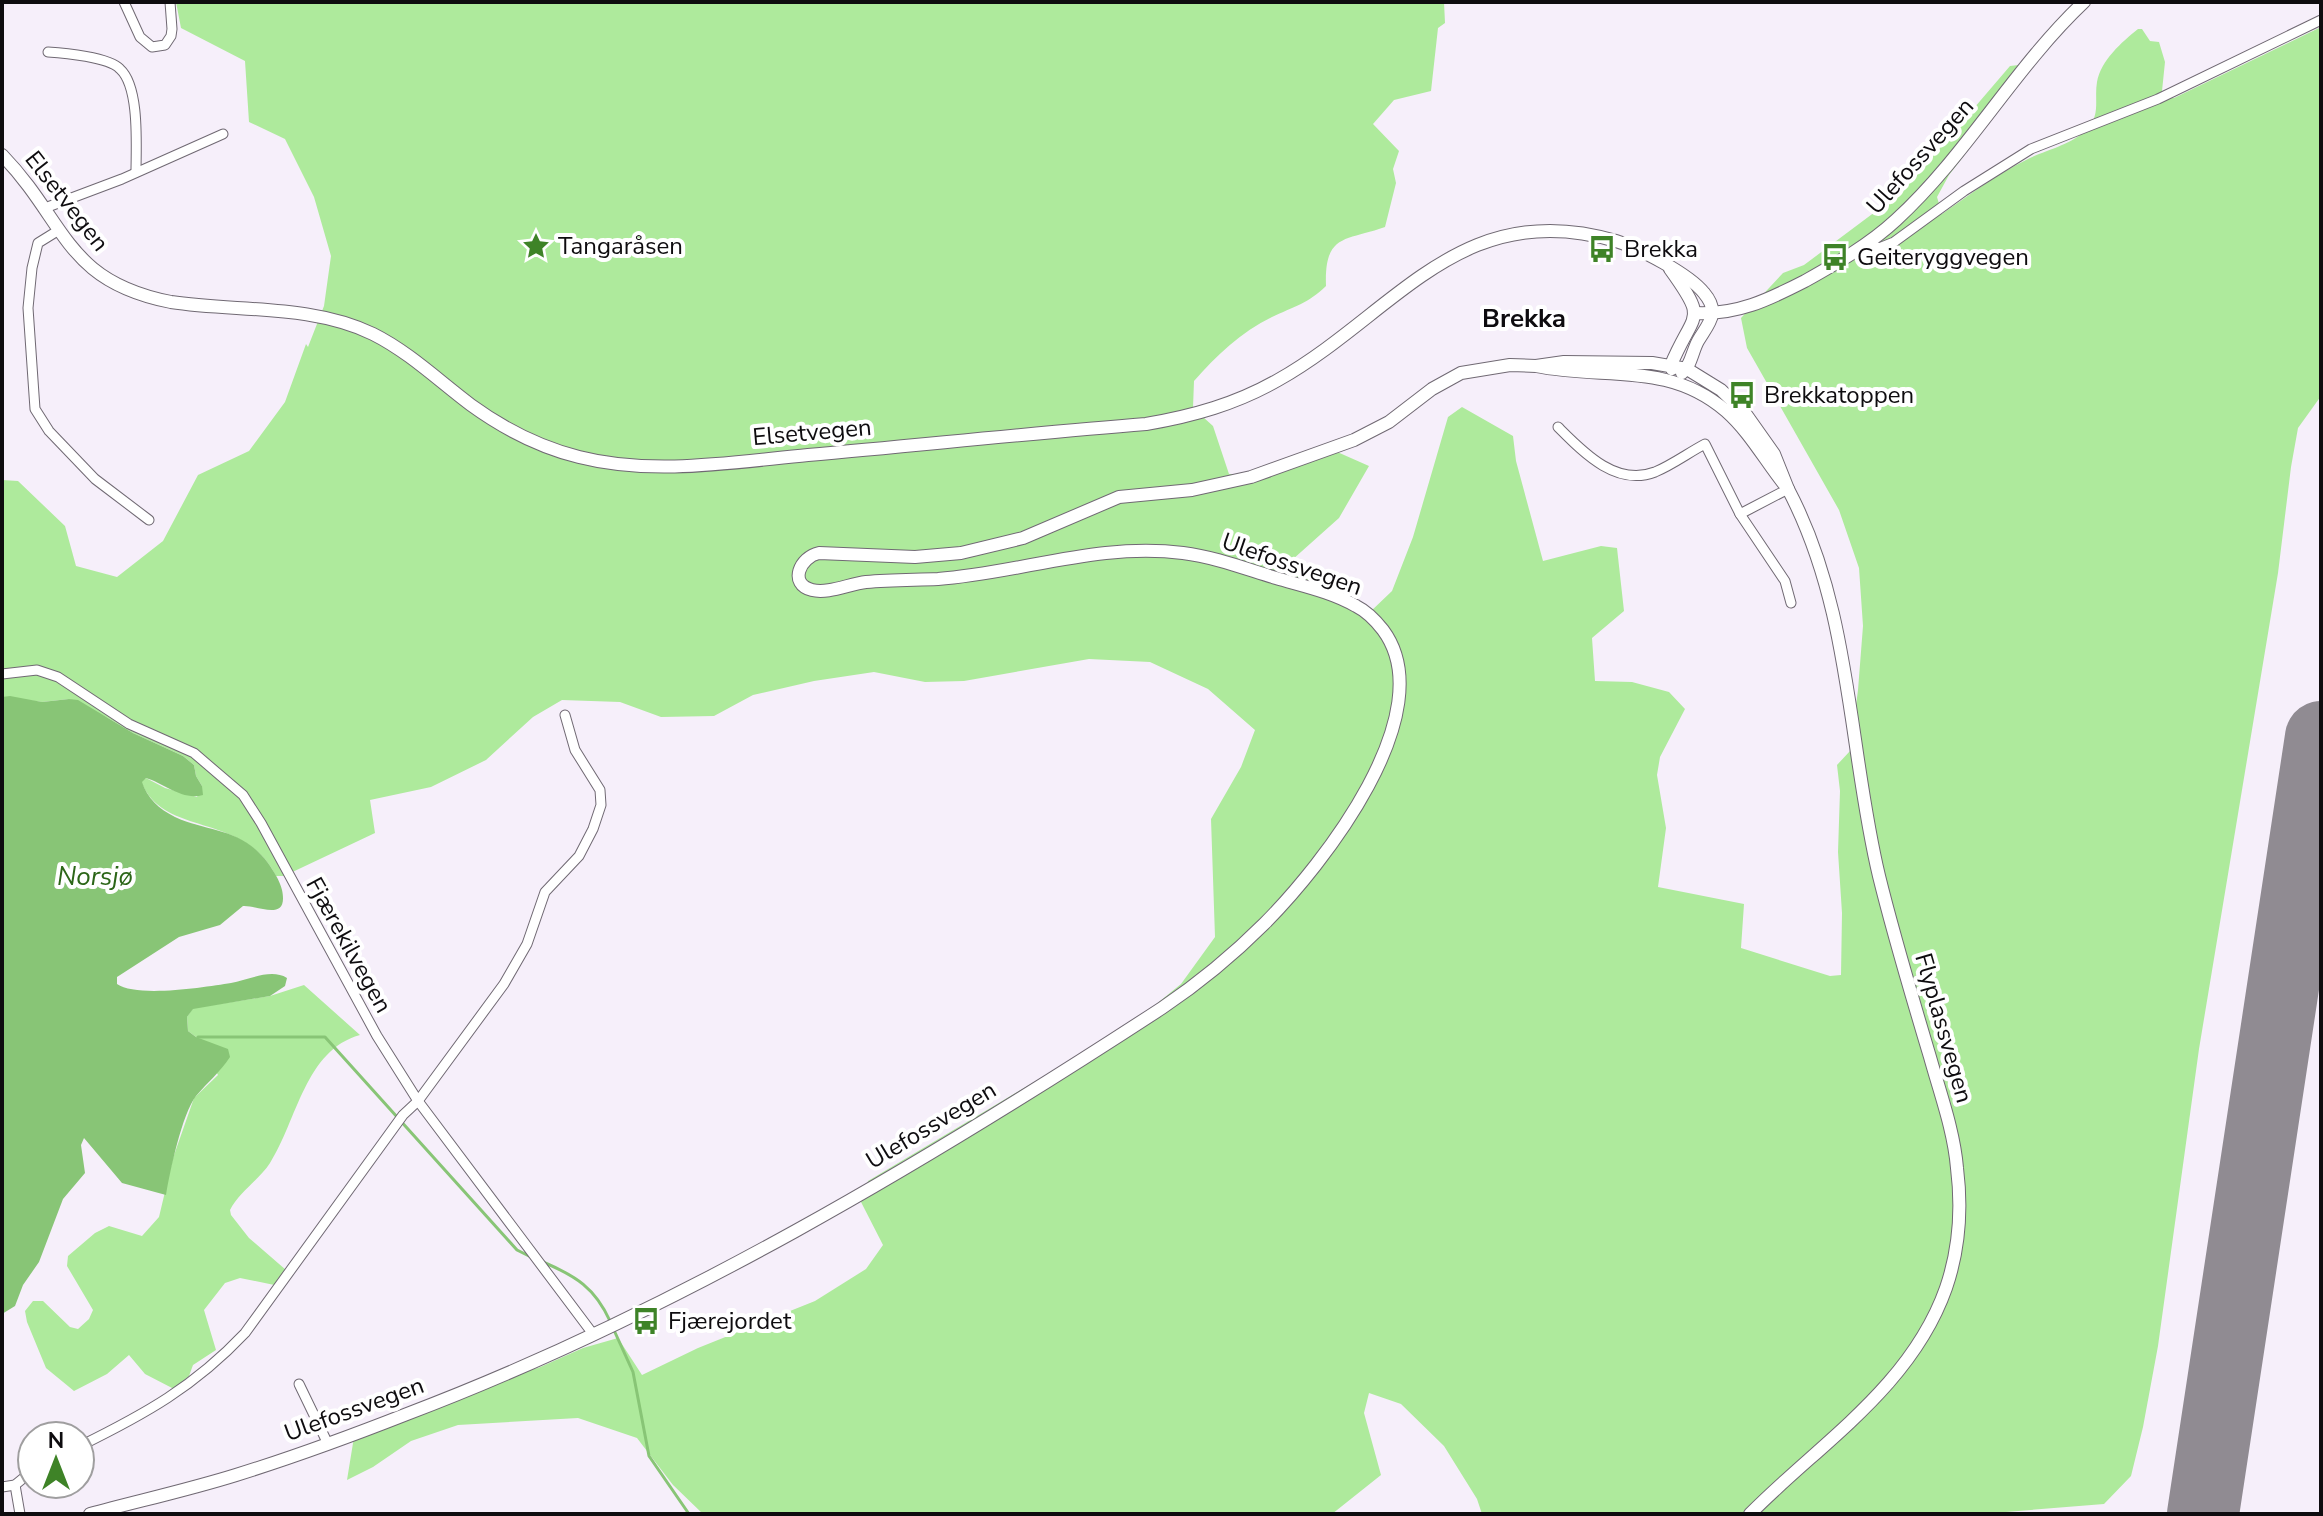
<svg xmlns="http://www.w3.org/2000/svg" width="2323" height="1516" viewBox="0 0 2323 1516" font-family="'Nunito Sans',sans-serif">
	<style>
		.green { fill: #aeea9c }
		.water { fill: #88c576 }
		.lines { fill: none; stroke-linecap: round; stroke-linejoin: round }
		.stream { stroke: #88c576; stroke-width: 3 }
		.taxiway { stroke: #908b92; stroke-width: 28 }
		.runway { stroke: #908b92; stroke-width: 72 }
		.street-casing { stroke: #706973; stroke-width: 11 }
		.secondary-casing { stroke: #706973; stroke-width: 14 }
		.street { stroke: #fff; stroke-width: 9 }
		.secondary { stroke: #fff; stroke-width: 12 }
		.labels { text-anchor: middle; stroke-width: 8; stroke-linejoin: round; paint-order: stroke }
		.street-label { font-size: 24px; fill: #0e0c0f; stroke: #fff }
		.poi-label { font-size: 24px; fill: #0e0c0f; stroke: #fff; text-anchor: start }
		.neighbourhood-label { font-size: 26px; font-weight: bold; fill: #0e0c0f; stroke: #fff }
		.water-label { font-size: 26px; font-style: italic; fill: #2c6618; stroke: #fff }
	</style>
	<rect width="100%" height="100%" fill="#f6effa"/>
	<g class="green">
		<path d="M176,2H1444L1445,23L1438,28L1431,91L1394,100L1373,124L1399,151L1393,169L1396,183L1385,227C1346,241 1324,233 1326,286C1309,303 1293,307 1272,317C1241,332 1216,356 1194,381L1193,408L1213,426L1229,474H1259L1335,451L1369,466L1339,518L1292,560L1313,586L1369,613L1392,591L1413,537L1448,417L1462,407L1513,436L1516,461L1543,561L1601,546L1617,548L1624,611L1592,638L1595,681L1632,682L1669,692L1685,709L1660,757L1657,775L1666,828L1658,887L1744,904L1741,948L1830,976L1841,975L1842,913L1838,852L1840,791L1837,765L1850,751L1858,690L1863,626L1859,568L1839,510L1747,348L1741,318L1783,273L1804,265L1903,191L2010,66L2036,63L1949,175L1937,197L1942,214C1969,195 1996,175 2026,160C2045,150 2072,145 2087,129C2101,115 2094,99 2097,82C2101,60 2122,42 2138,29H2142L2150,41L2159,42L2165,62L2162,91L2167,98H2174L2321,27V396L2298,428L2291,467L2278,573L2199,1049L2158,1346L2143,1427L2131,1476L2104,1504L1981,1514H1482L1477,1499L1444,1446L1401,1404L1369,1393L1364,1413L1381,1475L1332,1514H703L673,1485L637,1438L578,1418L458,1425L411,1441L373,1467L347,1480L354,1437L502,1376L538,1368L583,1348L618,1338L642,1375L698,1348L815,1301L866,1269L883,1245L861,1202L868,1181L1133,1023L1181,984L1215,937L1211,819L1241,767L1255,730L1208,689L1150,662L1089,659L964,681L925,682L874,672L814,681L753,695L714,716L661,717L620,702L562,700L533,717L486,760L431,787L370,800L375,833L284,876H276C244,811 162,838 141,781L146,778L165,788L197,797L202,786L196,776L194,765L183,756L133,733L108,718L69,699L42,702L2,697V480L18,481L65,526L76,566L117,577L163,541L198,475L249,451L285,402L306,344L308,347L324,306L331,256L314,197L285,139L249,122L245,61L181,28Z"/>
		<path d="M304,985L360,1035C305,1050 297,1121 270,1163C259,1180 239,1192 230,1210L231,1215L249,1238L286,1270L284,1287L240,1278L225,1283L204,1310L216,1350L193,1365L189,1376L174,1389L145,1374L129,1355L107,1374L74,1391L46,1368L27,1322L25,1311L33,1301H43L70,1327L78,1329L89,1319L93,1310L67,1266L68,1256L95,1233L109,1226L142,1236L159,1217L173,1158L194,1098L218,1075L196,1037L188,1031L187,1017L193,1008L270,996Z"/>
	</g>
	<path class="water" d="M10,696L42,702L69,699L78,700L133,733L183,756L194,765L196,776L202,786L203,795C182,801 164,783 146,778L142,782C147,798 159,809 175,817C210,833 241,827 268,863C273,870 280,881 282,890C289,923 258,905 243,906L220,925L179,937L117,977V984C137,998 206,987 231,983C248,980 271,968 287,978L285,986L270,996L193,1009L187,1017L188,1031L196,1037L228,1049L230,1057C220,1072 208,1082 196,1096C182,1114 170,1171 166,1195L122,1183L84,1138L81,1145L85,1173L63,1199L39,1262L23,1285L15,1306L2,1314V697Z"/>
	<g class="lines">
		<g class="stream">
			<polyline points="198,1037 325,1037 517,1250 529,1256"/>
			<path d="M543,1262C576,1276 595,1288 610,1321"/>
			<polyline points="613,1328 633,1372 649,1456 689,1514"/>
		</g>
		<polyline class="taxiway" points="2210,1465 2214,1496 2225,1514"/>
		<polyline class="runway" points="2203,1514 2321,737"/>
		<g class="street-casing">
			<g id="street">
				<polyline points="124,2 140,37 152,47 165,45 171,36 172,29 170,2"/>
				<path d="M48,52C64,53 109,57 120,69C140,87 136,147 136,172"/>
				<polyline points="45,208 122,179 223,134"/>
				<polyline points="59,230 38,243 32,268 28,308 35,409 49,431 95,479 149,520"/>
				<polyline points="1869,243 1879,248 1894,242 1964,191 2031,149 2158,99 2321,20"/>
				<path d="M1558,427C1583,452 1616,487 1655,472C1672,465 1688,453 1705,444L1740,514L1785,581L1791,603"/>
				<polyline points="1740,514 1788,489"/>
				<polyline points="2,674 37,670 58,677 129,724 194,753 243,795 261,823 377,1036 418,1101 593,1334"/>
				<polyline points="299,1384 328,1444"/>
				<path d="M80,1446C145,1414 194,1387 245,1333L403,1115L418,1101L504,984L527,944L545,892L579,856L593,829L601,805L600,790L575,750L565,715"/>
				<polyline points="15,1485 20,1514"/>
				<polyline points="2,1487 15,1485 32,1471"/>
			</g>
		</g>
		<g class="secondary-casing">
			<g id="secondary">
				<path d="M2,155C67,222 64,281 171,302C237,312 311,304 373,334C409,352 439,381 471,405C504,429 539,447 579,457C653,476 734,462 808,455C921,445 1033,433 1146,424C1193,416 1236,404 1278,380C1395,314 1461,195 1616,241C1639,248 1689,274 1704,293C1721,313 1708,324 1698,341C1692,352 1691,366 1682,373"/>
				<path d="M1670,269C1709,323 1694,310 1671,365L1672,369"/>
				<path d="M1695,313C1737,315 1768,300 1805,281C1837,263 1869,245 1896,220C1967,155 2014,68 2084,2"/>
				<path d="M90,1514C138,1501 188,1490 236,1475C294,1457 351,1436 407,1414C671,1314 926,1162 1162,1008C1199,983 1233,955 1264,924C1322,866 1444,712 1383,630C1376,621 1366,611 1356,606C1332,592 1303,586 1276,578C1246,569 1215,557 1183,553C1099,542 1021,573 938,579C914,580 890,580 866,582C849,584 828,594 812,590C788,584 800,557 819,553L915,557L961,553L1023,538L1119,497L1192,490L1251,477L1354,440L1389,422L1432,389L1461,373L1510,365L1536,366L1564,362L1652,363L1687,369L1721,390L1745,413L1774,454L1788,489C1767,464 1751,433 1726,411C1668,361 1605,380 1536,366"/>
				<path d="M1750,1514C1820,1443 1911,1387 1946,1288C1959,1250 1962,1208 1957,1168C1954,1131 1940,1093 1930,1057C1912,997 1894,937 1879,876C1848,747 1852,610 1788,489"/>
			</g>
		</g>
		<use href="#street" class="street"/>
		<use href="#secondary" class="secondary"/>
	</g>
	<defs>
		<g id="sight-bare" transform="scale(2.16)"><path d="M0-6L1.8-2.2L6-1.7L2.9 1.2L3.7 5.4L0 3.3L-3.7 5.4L-2.9 1.2L-6-1.7L-1.8-2.2Z" fill="#3e8327" stroke="#fff" stroke-width="2.5" paint-order="stroke"/></g>
		<g id="bus-bare" transform="scale(2.16)"><path d="M-5-6H5V4H4V6H2V4H-2V6H-4V4H-5ZM-3.5-4V0h7V-4ZM-3.5 1.2v1.5H-2V1.2ZM2 1.2v1.5H3.5V1.2Z" fill="#3e8327" stroke="#fff" stroke-width="2.5" paint-order="stroke"/></g>
	</defs>
	<g fill-rule="evenodd">
		<use href="#sight-bare" x="536" y="246"/>
		<use href="#bus-bare" x="1602" y="249"/>
		<use href="#bus-bare" x="1835" y="257"/>
		<use href="#bus-bare" x="1742" y="395"/>
		<use href="#bus-bare" x="646" y="1321"/>
	</g>
	<g class="labels">
		<g class="street-label">
			<text transform="translate(1920 156) rotate(-48)" y="8">Ulefossvegen</text>
			<text transform="translate(67 201) rotate(52)" y="8">Elsetvegen</text>
			<text transform="translate(812 432) rotate(-5)" y="8">Elsetvegen</text>
			<text transform="translate(1292 564) rotate(19)" y="8">Ulefossvegen</text>
			<text transform="translate(349 945) rotate(61)" y="8">Fjærekilvegen</text>
			<text transform="translate(1944 1028) rotate(74)" y="8">Flyplassvegen</text>
			<text transform="translate(931 1125) rotate(-31)" y="8">Ulefossvegen</text>
			<text transform="translate(354 1409) rotate(-20)" y="8">Ulefossvegen</text>
		</g>
		<g class="poi-label">
			<text x="558" y="254">Tangaråsen</text>
			<text x="1624" y="257">Brekka</text>
			<text x="1857" y="265">Geiteryggvegen</text>
			<text x="1764" y="403">Brekkatoppen</text>
			<text x="668" y="1329">Fjærejordet</text>
		</g>
		<g class="neighbourhood-label">
			<text x="1524" y="327">Brekka</text>
		</g>
		<g class="water-label">
			<text x="95" y="885">Norsjø</text>
		</g>
	</g>
	<rect width="2323" height="1516" fill="none" stroke="#0e0c0f" stroke-width="8"/>
	<g transform="translate(56 1460)"><circle r="38" fill="#ffffff" stroke="#9f9e9f" stroke-width="2"/>
	<path d="M0-6L14 30L0 20L-14 30Z" fill="#3e8327"/>
	<text y="-12" font-size="22" font-weight="bold" text-anchor="middle" fill="#0e0c0f">N</text>
	</g>
</svg>
